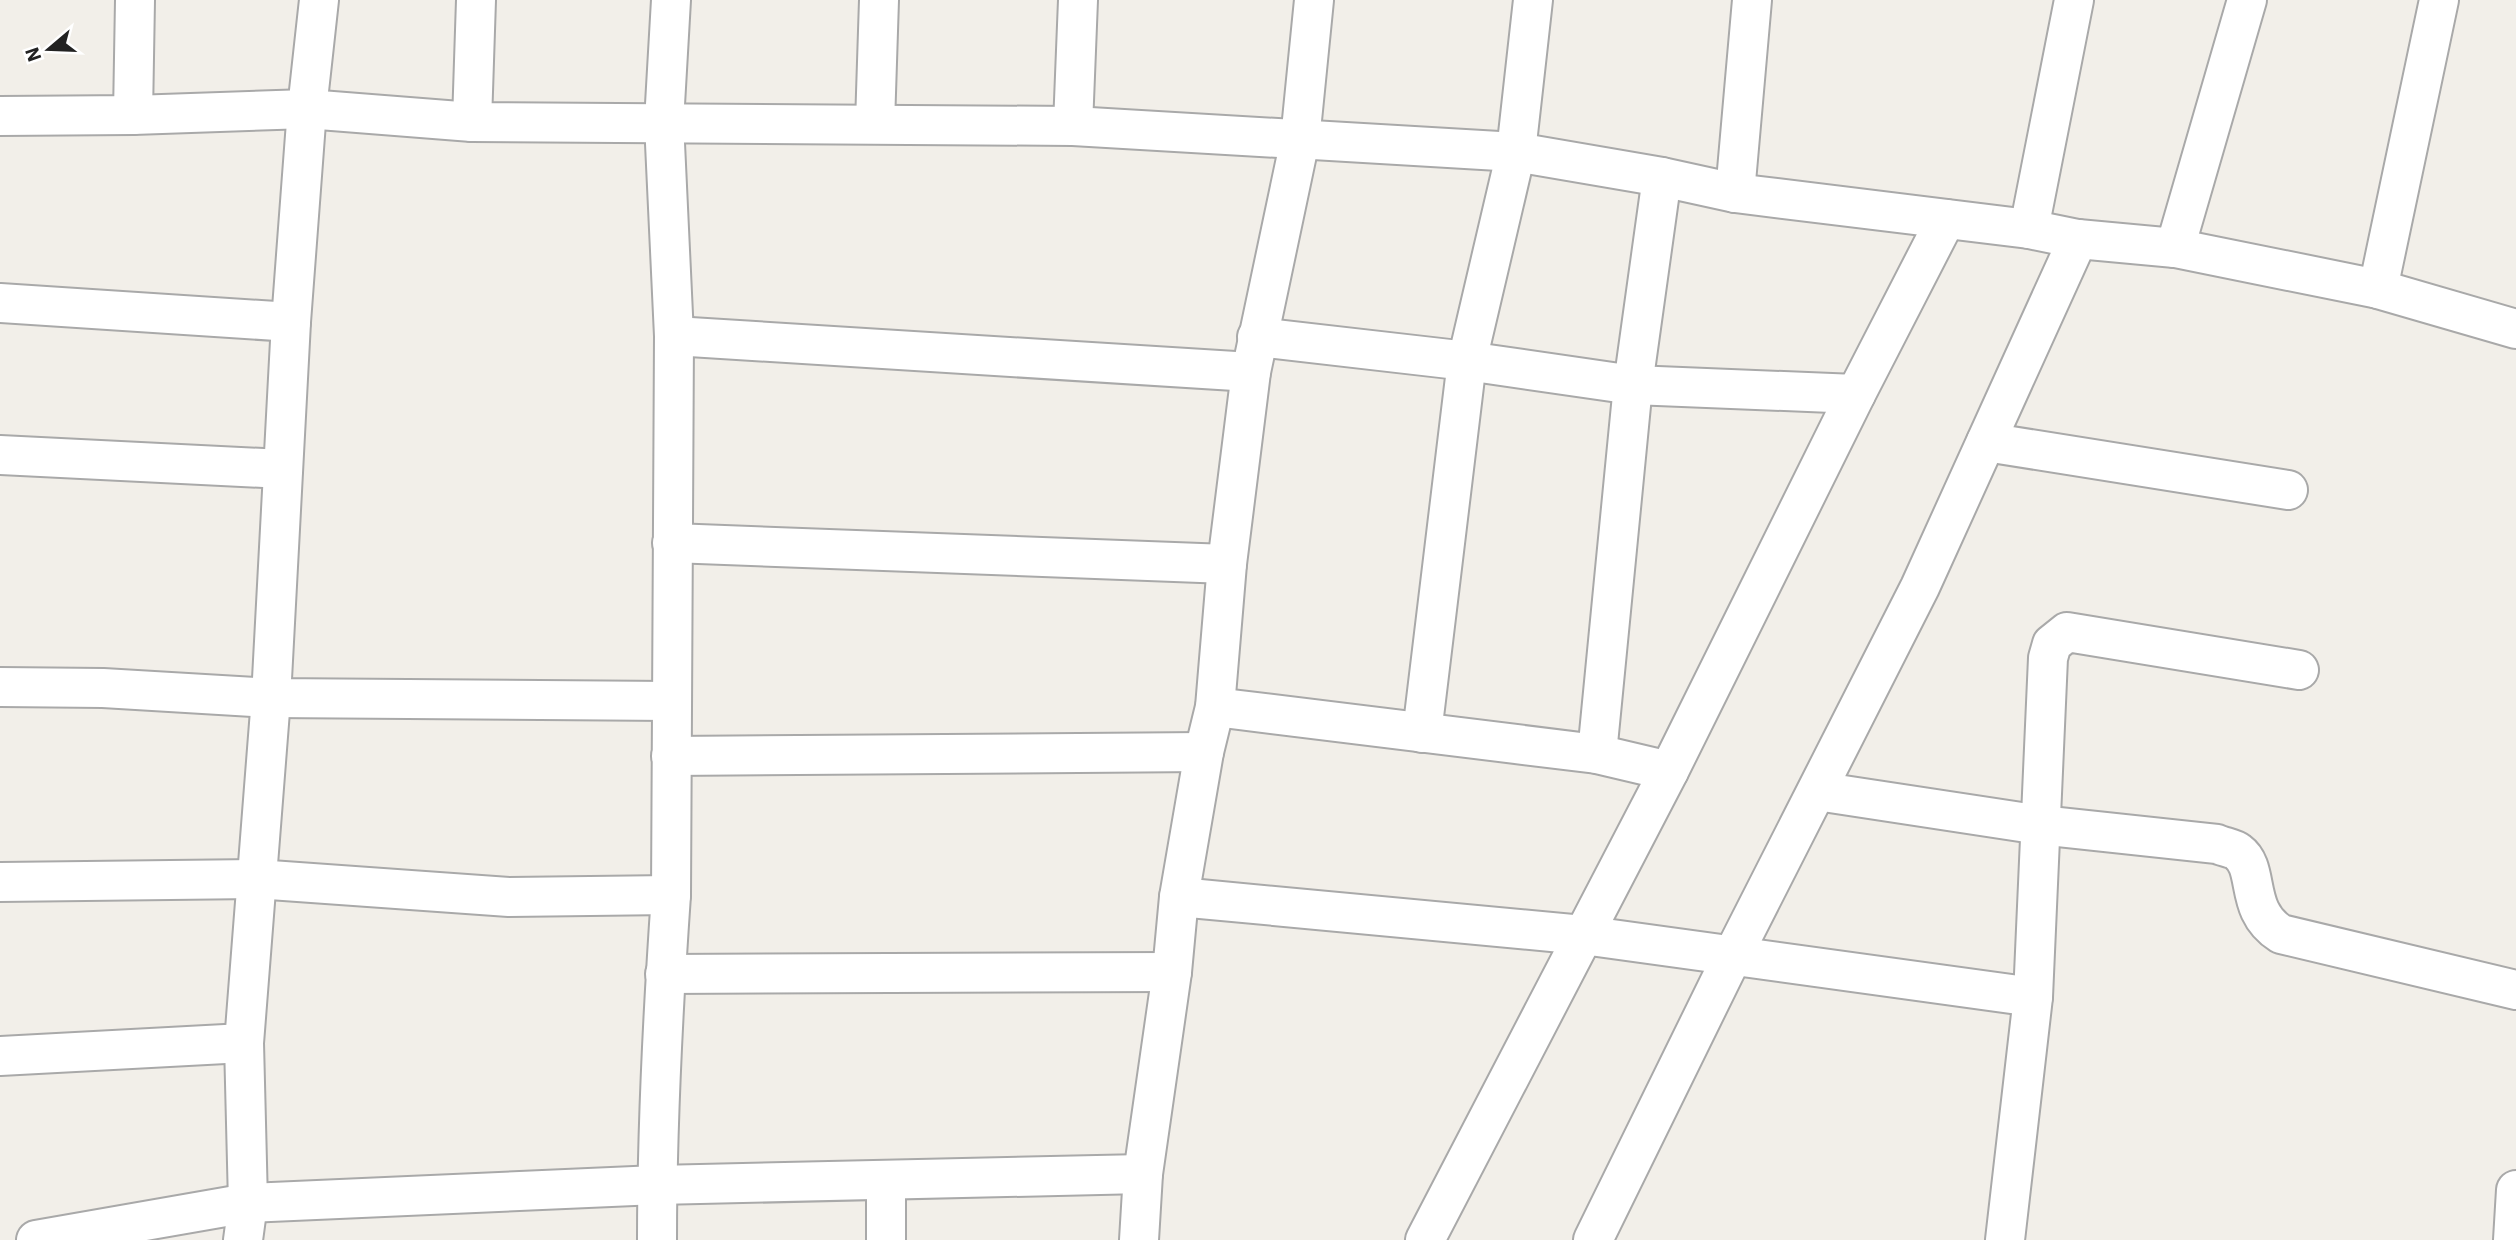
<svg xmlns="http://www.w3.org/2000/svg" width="2516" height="1240" viewBox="0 0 2516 1240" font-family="'IBM Plex Sans',sans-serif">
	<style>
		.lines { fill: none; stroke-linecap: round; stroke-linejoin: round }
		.minor-casing { stroke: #a9a9a9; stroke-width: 42 }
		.minor { stroke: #fff; stroke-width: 38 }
	</style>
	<rect width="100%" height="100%" fill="#f2efe9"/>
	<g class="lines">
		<g class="minor-casing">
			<g id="minor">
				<polyline points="133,115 135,0"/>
				<polyline points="0,116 133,115 307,109 472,122 1073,126 1516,152 1662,177 1735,193 2029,229 2078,239 2175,248 2378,289 2516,329"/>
				<polyline points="472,122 476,0"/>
				<polyline points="875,124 879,0"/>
				<polyline points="1073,126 1078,0"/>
				<polyline points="1735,193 1752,0"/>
				<polyline points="2029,229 2074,0"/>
				<polyline points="2175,248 2247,0"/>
				<polyline points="2378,289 2439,0"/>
				<polyline points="0,303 291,322"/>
				<polyline points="674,336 1251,372"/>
				<polyline points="1257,337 1467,361 1633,385 1856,394"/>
				<polyline points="1986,442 2288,490"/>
				<polyline points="0,455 283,469"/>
				<polyline points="672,543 1227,564"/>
				<polyline points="0,687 103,688 271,698 670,701"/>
				<polyline points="1215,707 1597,754 1669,771"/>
				<polyline points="1422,733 1467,361 1516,152 1533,0"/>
				<polyline points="1597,754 1633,385 1662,177"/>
				<polyline points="671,756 1204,752"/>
				<path d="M1817,791L2040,825L2217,844C2223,847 2233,848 2238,852C2261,869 2243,910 2281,934L2516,990"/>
				<polyline points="0,882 256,879 509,897 671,895"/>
				<polyline points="1179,897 1583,935 2033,997"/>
				<polyline points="665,974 1172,972"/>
				<polyline points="0,1056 244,1043"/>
				<polyline points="886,1180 886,1240"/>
				<polyline points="36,1240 248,1203 657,1185 1143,1174"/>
				<polyline points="243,1240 248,1203 244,1043 271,698 291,322 307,109 319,0"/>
				<path d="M657,1240C657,1125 663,1010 671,895L674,336L664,122L671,0"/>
				<polyline points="1139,1240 1143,1174 1172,972 1179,897 1204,752 1215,707 1227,564 1251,372 1300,140 1314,0"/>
				<polyline points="1425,1240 1669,771 1856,394 1946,219"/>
				<polyline points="1593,1240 1732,957 1920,587 2078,239"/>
				<polyline points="2005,1240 2033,997 2048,658 2052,644 2067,632 2299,670"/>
				<polyline points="2513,1240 2516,1190"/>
			</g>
		</g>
		<use href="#minor" class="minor"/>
	</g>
	<g transform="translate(49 49) rotate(251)" stroke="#ffffff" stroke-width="5" paint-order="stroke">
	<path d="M0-5L12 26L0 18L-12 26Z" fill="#222222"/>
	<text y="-10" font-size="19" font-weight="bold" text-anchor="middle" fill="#222222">N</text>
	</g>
</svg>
